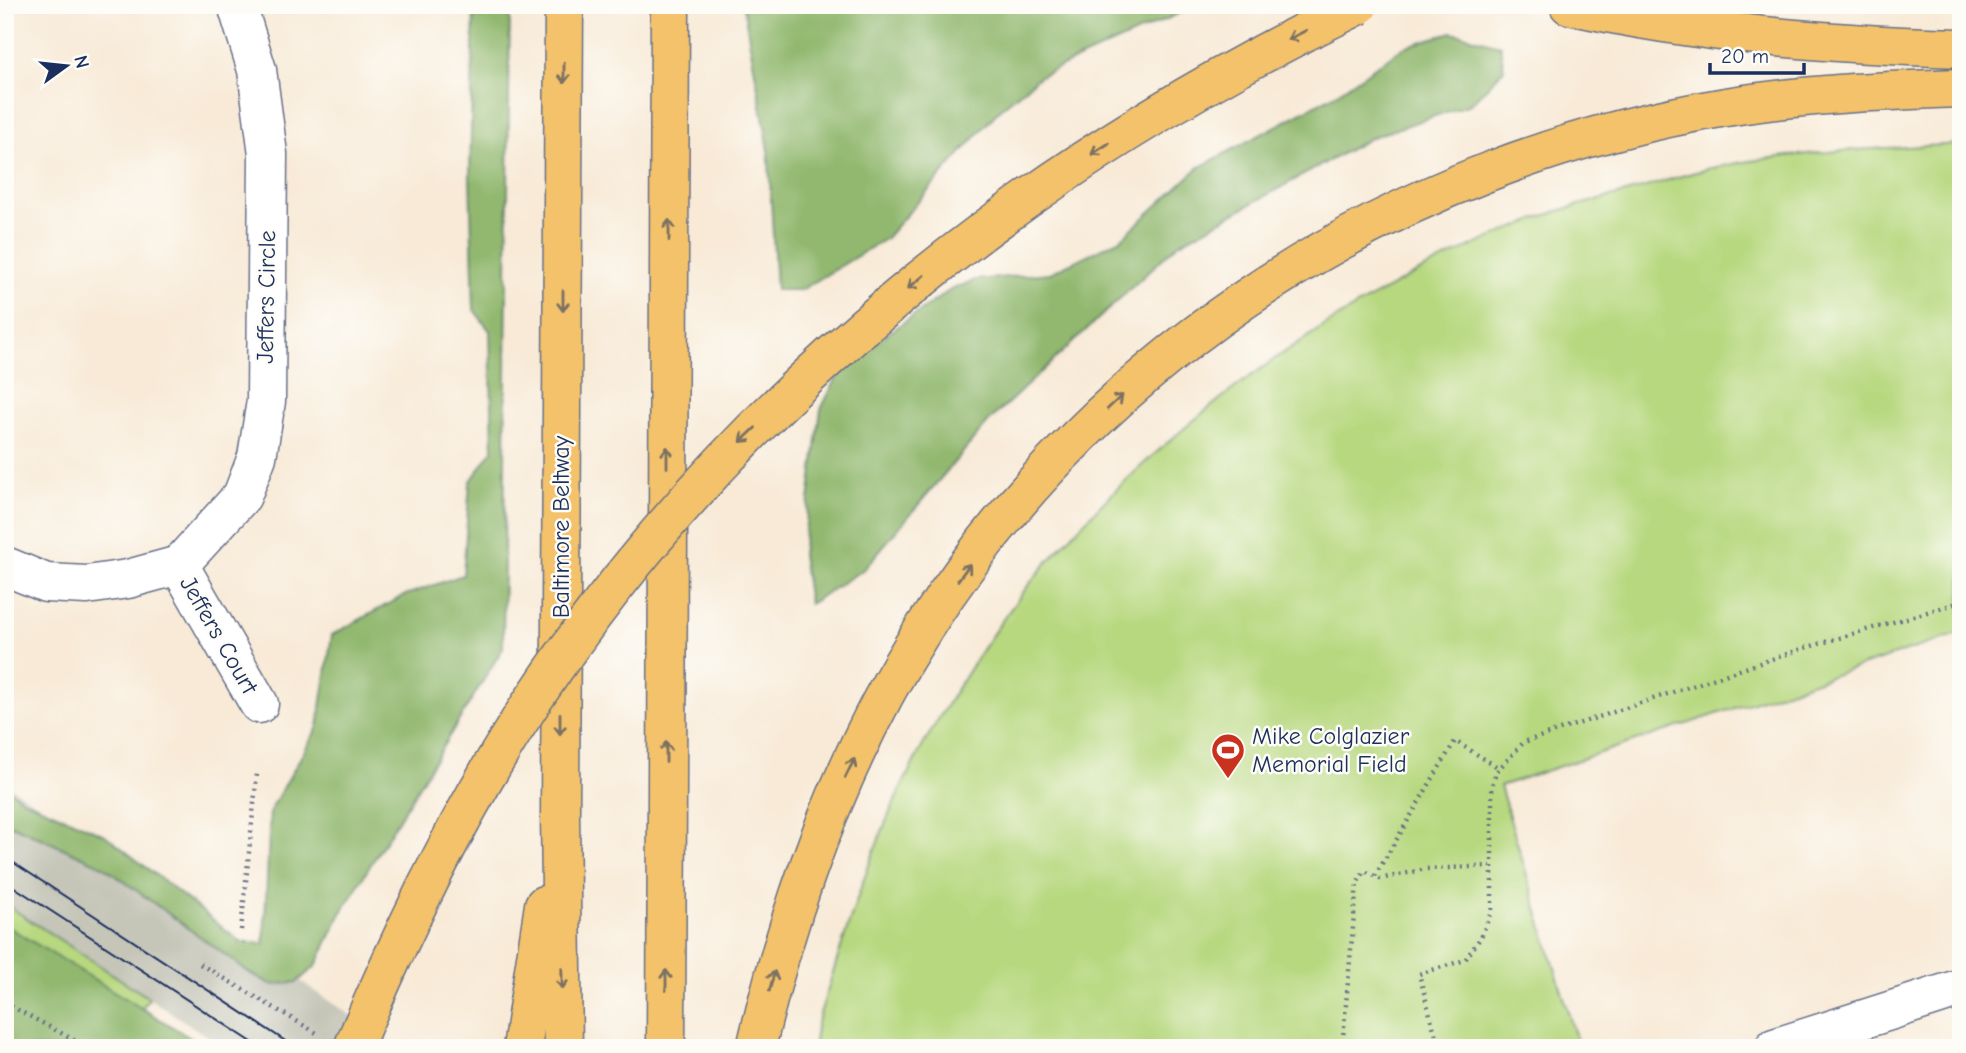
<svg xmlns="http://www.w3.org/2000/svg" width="1966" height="1053" viewBox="0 0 1966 1053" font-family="'Comic Neue',sans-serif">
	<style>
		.industrial { fill: #c5c5b8 }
		.green { fill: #b7d87f; stroke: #69846e; stroke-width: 2 }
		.forest { fill: #91b86e; stroke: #567466; stroke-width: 2 }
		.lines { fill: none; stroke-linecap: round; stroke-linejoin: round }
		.stream { stroke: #64afdd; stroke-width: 10 }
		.minor-casing { stroke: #687088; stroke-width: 41 }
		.highway-casing { stroke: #687088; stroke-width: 41 }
		.path { stroke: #687088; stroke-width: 4.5; stroke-dasharray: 2 5; stroke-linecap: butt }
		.minor { stroke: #fff; stroke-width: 38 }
		.highway { stroke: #f3c26a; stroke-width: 38 }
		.tram { stroke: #1b2f5e; stroke-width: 2 }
		.highway-bridge-casing { stroke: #687088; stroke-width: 41; stroke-linecap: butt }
		.highway-bridge { stroke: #f3c26a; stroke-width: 38 }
		.oneway { stroke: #7c7163 }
		.labels { text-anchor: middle; stroke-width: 5; stroke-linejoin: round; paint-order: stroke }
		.street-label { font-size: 24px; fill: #1b2f5e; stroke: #fdfcf7 }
		.poi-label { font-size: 24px; fill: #1b2f5e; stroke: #fdfcf7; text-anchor: start }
	</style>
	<rect width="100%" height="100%" fill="#fdfcf7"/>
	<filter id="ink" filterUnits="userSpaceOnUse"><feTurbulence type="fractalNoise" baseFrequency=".0143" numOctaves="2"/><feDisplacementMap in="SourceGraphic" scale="14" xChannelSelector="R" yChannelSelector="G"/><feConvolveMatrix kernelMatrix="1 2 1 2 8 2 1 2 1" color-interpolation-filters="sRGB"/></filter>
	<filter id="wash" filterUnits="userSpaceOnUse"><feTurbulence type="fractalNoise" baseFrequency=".00686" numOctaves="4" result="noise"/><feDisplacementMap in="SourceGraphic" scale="28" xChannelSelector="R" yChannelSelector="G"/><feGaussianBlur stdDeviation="1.57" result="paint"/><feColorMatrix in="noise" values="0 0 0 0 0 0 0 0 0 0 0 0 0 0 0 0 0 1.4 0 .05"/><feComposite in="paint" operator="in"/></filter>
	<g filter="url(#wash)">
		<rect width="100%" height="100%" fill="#f8ead7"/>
		<polygon class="industrial" points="5,783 247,944 398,1048 225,1048 31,921 5,904"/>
		<g class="green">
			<path d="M1961,144V633L1500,786L1579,1048H813L817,1023C848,927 875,829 926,740C961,680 1000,618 1045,565C1179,411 1355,287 1547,215C1573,205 1602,200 1629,192C1657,184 1684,174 1712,168C1794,151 1878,149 1961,144Z"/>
			<polygon points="5,904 149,998 116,1048 5,1048"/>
		</g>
		<g class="forest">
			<polygon points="474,5 510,5 503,648 340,915 316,966 297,982 273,985 251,974 103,866 5,822 5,787 23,799 105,835 241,942 264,944 270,811 318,727 332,635 403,596 463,575 470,482 493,450 490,331 474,310 470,176"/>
			<polygon points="743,5 1198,5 1040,76 1000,109 885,239 801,290 776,290 768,144"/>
			<polygon points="1452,32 1500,45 1504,69 1471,104 1372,137 1178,244 990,420 864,569 809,604 802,554 821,409 836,379 870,346 952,289 976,280 1050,273 1121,239 1198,168 1336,94 1404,47"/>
			<polygon points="5,925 207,1048 5,1048"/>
		</g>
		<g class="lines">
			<polyline class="stream" points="1871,5 1961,7"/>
		</g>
	</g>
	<g filter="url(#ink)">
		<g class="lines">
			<g class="minor-casing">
				<g id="minor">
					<polyline points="179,565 259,704"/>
					<polyline points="5,566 46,583 87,585 128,579 179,565 242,496 257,457 266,401 268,154 257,70 237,5"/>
					<polyline points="1774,1048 1961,988"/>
				</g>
			</g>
			<g class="highway-casing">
				<g id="highway">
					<path d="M1569,5C1698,34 1828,44 1961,48"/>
					<polyline points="522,1048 544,905"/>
					<polyline points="563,1048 560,813 564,5"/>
					<polyline points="666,1048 670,5"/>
					<path d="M756,1048C790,902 843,754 924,628C1103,348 1400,161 1726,107C1803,94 1883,91 1961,88"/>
				</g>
			</g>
			<g class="path">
				<polyline points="1375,876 1455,741 1499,768"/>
				<polyline points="241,930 257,774"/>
				<polyline points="200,964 320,1035"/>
				<polyline points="5,1003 89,1048"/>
				<polyline points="1342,1048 1357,883 1365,871 1380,879 1426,869 1491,866"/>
				<polyline points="1439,1048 1419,974 1465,960 1481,937 1492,910 1492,786 1496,772 1524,742 1805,648 1961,602"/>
			</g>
			<use href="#minor" class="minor"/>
			<use href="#highway" class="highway"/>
			<g class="tram">
				<polyline points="5,857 296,1048"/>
				<polyline points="5,881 261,1048"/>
			</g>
			<g class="highway-bridge-casing">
				<path id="highway-bridge" d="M353,1048C404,926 462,807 535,697C737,393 1032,162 1359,5"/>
			</g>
			<use href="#highway-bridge" class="highway-bridge"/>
		</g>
		<defs><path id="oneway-shaft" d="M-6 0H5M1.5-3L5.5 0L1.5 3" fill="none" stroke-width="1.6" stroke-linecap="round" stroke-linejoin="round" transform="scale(1.75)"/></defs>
		<g class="oneway">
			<use href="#oneway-shaft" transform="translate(1297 35) rotate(153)"/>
			<use href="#oneway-shaft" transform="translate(564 73) rotate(90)"/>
			<use href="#oneway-shaft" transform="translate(1100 149) rotate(147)"/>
			<use href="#oneway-shaft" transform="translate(669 230) rotate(-90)"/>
			<use href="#oneway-shaft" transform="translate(916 282) rotate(140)"/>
			<use href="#oneway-shaft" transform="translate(563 301) rotate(90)"/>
			<use href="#oneway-shaft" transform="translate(1115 402) rotate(-43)"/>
			<use href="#oneway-shaft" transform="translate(748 435) rotate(136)"/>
			<use href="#oneway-shaft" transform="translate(667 457) rotate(-90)"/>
			<use href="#oneway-shaft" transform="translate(964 572) rotate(-54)"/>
			<use href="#oneway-shaft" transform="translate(560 724) rotate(90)"/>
			<use href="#oneway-shaft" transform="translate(666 752) rotate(-90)"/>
			<use href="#oneway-shaft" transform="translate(850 768) rotate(-64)"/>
			<use href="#oneway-shaft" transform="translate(562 979) rotate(89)"/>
			<use href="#oneway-shaft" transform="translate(666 980) rotate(-90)"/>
			<use href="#oneway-shaft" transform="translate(772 981) rotate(-75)"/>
		</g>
	</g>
	<defs>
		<g id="stadium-pin" transform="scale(1.75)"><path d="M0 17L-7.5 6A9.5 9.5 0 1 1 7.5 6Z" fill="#c8321e" stroke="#fdfcf7"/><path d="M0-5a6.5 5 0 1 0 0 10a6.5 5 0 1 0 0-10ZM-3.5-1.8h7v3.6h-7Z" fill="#fff"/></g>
	</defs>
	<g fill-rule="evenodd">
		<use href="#stadium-pin" x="1228" y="750"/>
	</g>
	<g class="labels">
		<g class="street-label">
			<text transform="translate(266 297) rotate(-89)" y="8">Jeffers Circle</text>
			<text transform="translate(561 527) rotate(-90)" y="8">Baltimore Beltway</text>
			<text transform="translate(219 635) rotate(60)" y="8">Jeffers Court</text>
		</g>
		<g class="poi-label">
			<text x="1252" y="744">Mike Colglazier<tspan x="1252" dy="28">Memorial Field</tspan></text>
		</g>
	</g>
	<rect width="1966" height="1053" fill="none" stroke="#fdfcf7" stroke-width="28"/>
	<g transform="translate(66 66) rotate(75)" stroke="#fdfcf7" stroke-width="5" paint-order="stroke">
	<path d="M0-5L12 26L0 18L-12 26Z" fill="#1b2f5e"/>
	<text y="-10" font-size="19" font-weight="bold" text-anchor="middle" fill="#1b2f5e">N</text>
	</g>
	<path d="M1710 63v10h94v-10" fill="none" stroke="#1b2f5e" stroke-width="3.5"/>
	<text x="1721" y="63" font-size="21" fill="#1b2f5e" stroke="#fdfcf7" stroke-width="5" paint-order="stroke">20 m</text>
</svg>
